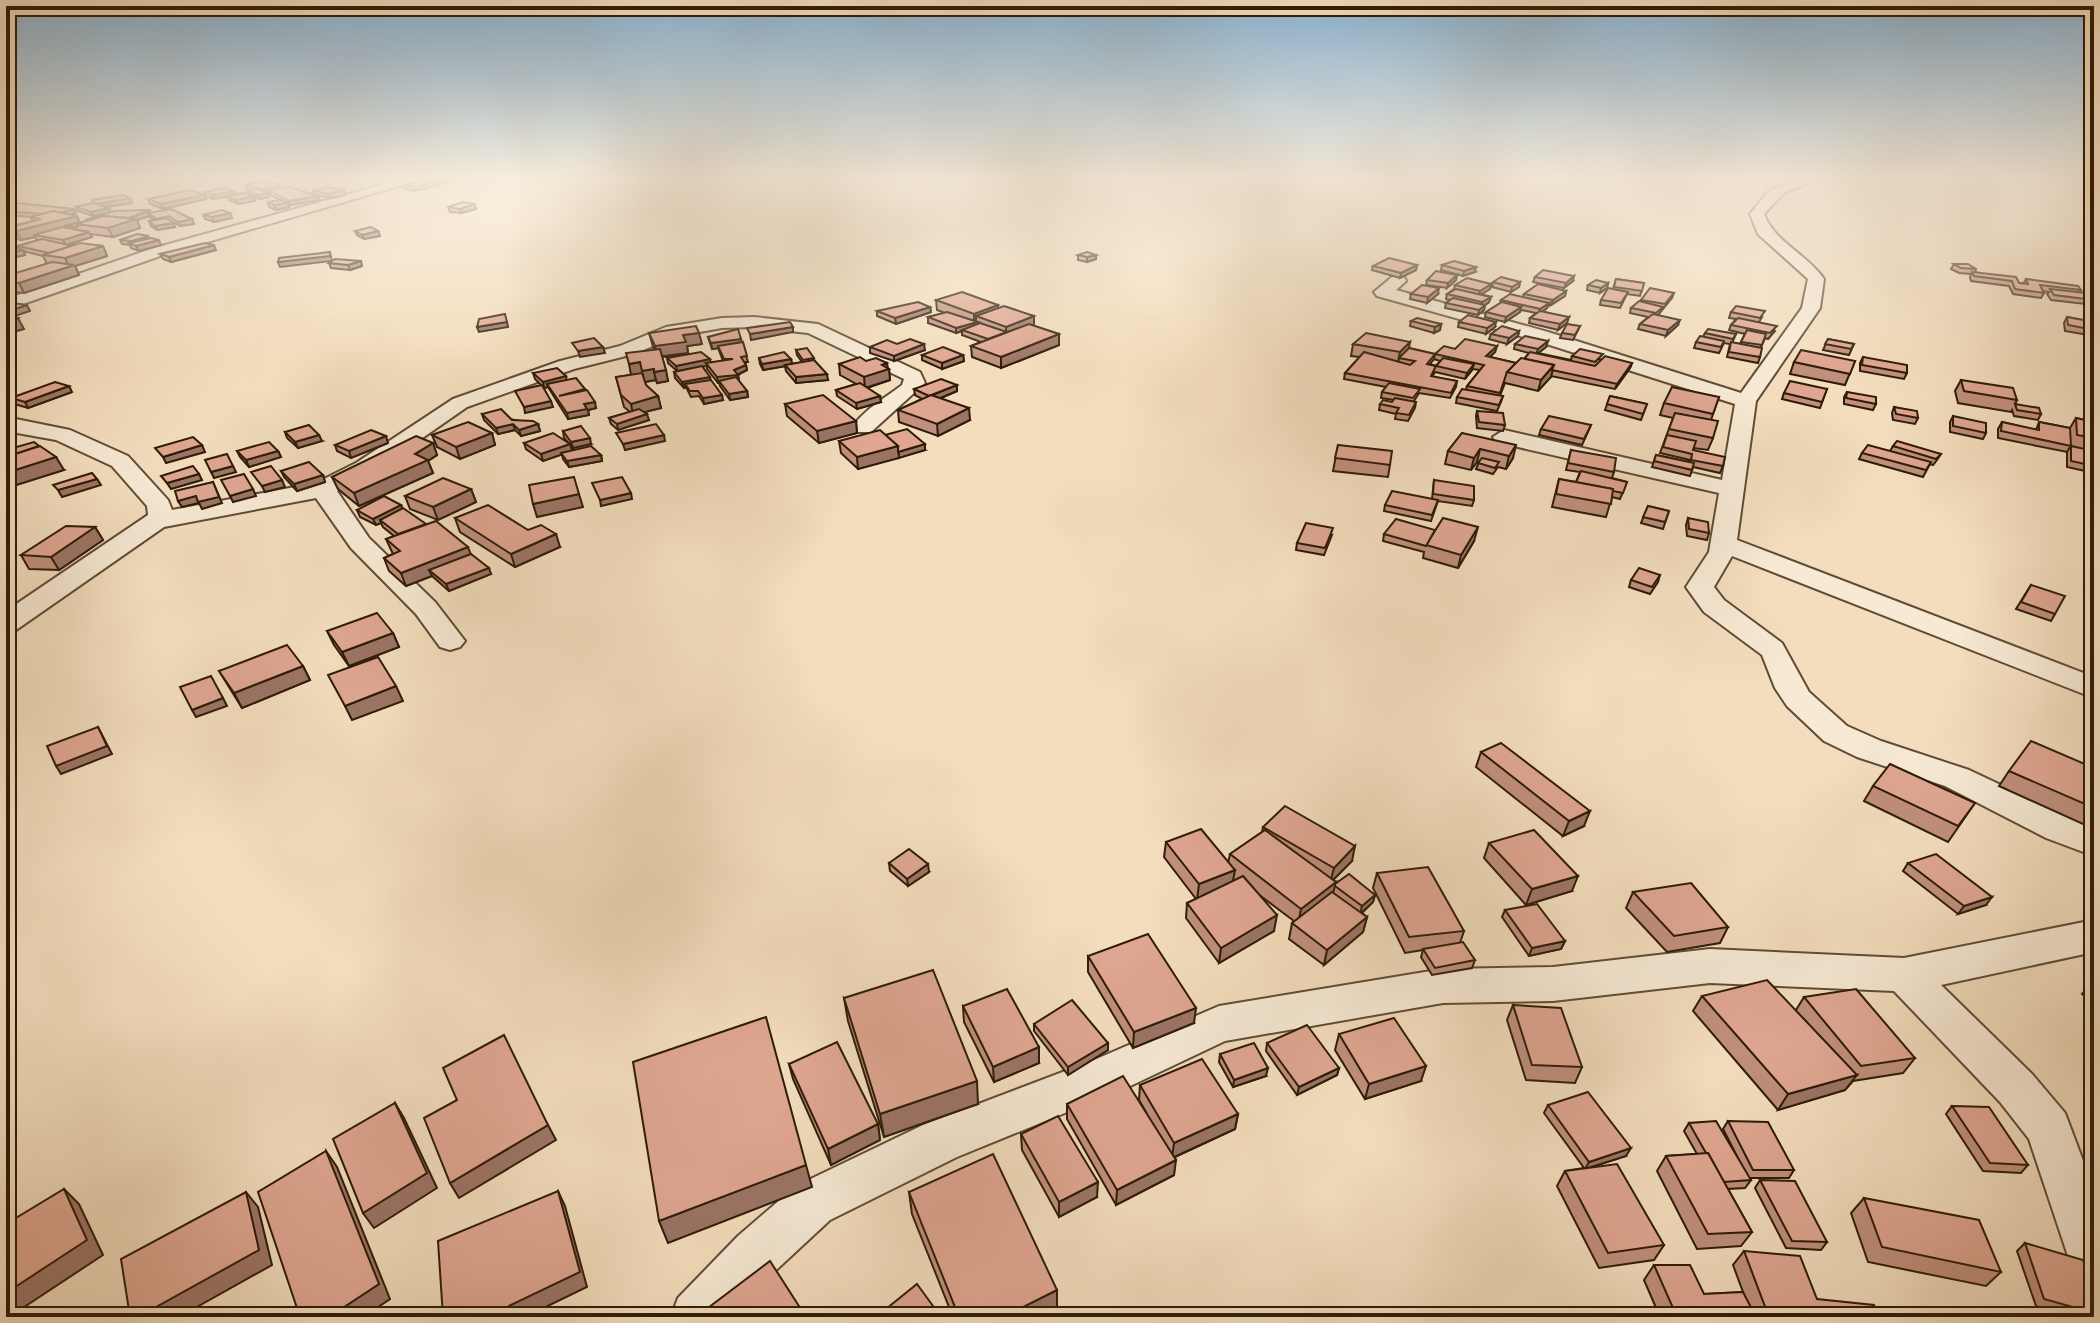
<svg xmlns="http://www.w3.org/2000/svg" width="2100" height="1323" viewBox="0 0 2100 1323" font-family="'Libre Caslon Text',serif">
	<style>
		.lines { fill: none; stroke-linecap: round; stroke-linejoin: round }
		.minor-casing { stroke: #5f4c35; stroke-width: 4 }
		.minor { fill: #f7e9d4; fill-rule: evenodd }
		.wall { fill: #c08f7d; stroke: #2e1c08; stroke-width: 2 }
		.shaded-wall { fill: #9c7466; stroke: #2e1c08; stroke-width: 2 }
		.building { fill: #dfa691; stroke: #2e1c08; stroke-width: 2 }
	</style>
	<rect width="100%" height="100%" fill="#f3ddbd"/>
	<filter id="stains"><feTurbulence type="fractalNoise" baseFrequency=".0025" numOctaves="4"/><feColorMatrix values="0 0 0 0 .2 0 0 0 0 .09 0 0 0 0 .02 0 0 0 .5 -.17"/></filter>
	<radialGradient id="worn" r=".72"><stop offset=".6" stop-color="#630" stop-opacity="0"/><stop offset="1" stop-color="#630" stop-opacity=".3"/></radialGradient>
	<g class="lines">
		<g class="minor-casing">
			<g id="minor">
				<polygon points="403,179 423,179 163,255 6,310 6,299 151,249"/>
				<path d="M1798,179H1821L1785,192L1764,214C1775,243 1807,254 1824,279L1820,308L1756,401L1737,540L2094,677V698L1732,556L1714,587L1724,600L1782,643L1809,692L1847,726L1881,741L1969,770L2094,829V856L2046,838L1945,786L1857,757L1824,741L1787,706L1775,688L1762,655L1704,612L1686,587L1709,552L1719,493L1496,442L1493,437L1504,430L1722,480L1735,404L1534,340L1377,296L1374,292L1392,277H1404L1406,281L1396,290L1548,332L1741,393L1802,308L1808,279L1758,234L1750,214L1769,191Z"/>
				<path d="M754,317L818,324L920,372L925,383L871,432H855L852,427C866,408 884,399 902,385L904,379L808,333L754,327L722,328L677,336L634,354L574,369L467,407L372,473L337,491L369,538L435,602L465,641L460,647L450,650L440,647L416,614L351,548L316,498L164,527L16,630L6,633V611L148,515L147,506L112,466L56,440L6,431V417L70,430L128,456L168,500L172,510L316,483L356,463L453,399L560,361L620,346L666,327L722,318Z"/>
				<polygon points="2094,920 2094,952 1941,985 2032,1074 2065,1113 2094,1190 2094,1288 2076,1280 2029,1139 2000,1102 1894,991 1710,983 1553,1001 1443,1003 1225,1041 1126,1088 957,1157 830,1220 774,1272 733,1317 671,1317 678,1298 738,1236 796,1186 923,1125 1094,1060 1219,1006 1443,969 1553,967 1710,949 1904,958"/>
			</g>
		</g>
		<use href="#minor" class="minor"/>
	</g>
	<g class="wall">
		<polygon points="457,180 414,191 405,189 403,185"/>
		<polygon points="245,185 282,188 314,195 313,191 345,195 331,198 315,195 318,196 320,200 290,205 287,204 289,207 276,210 269,207 268,202 280,200 271,195 270,192 267,193 269,197 259,199 253,197 255,201 238,204 229,200 228,196 213,199 205,196 204,192 248,194 247,191 251,190 247,189"/>
		<polygon points="130,198 132,203 106,207 111,212 150,210 151,213 192,219 194,224 180,226 171,221 175,227 157,230 151,226 149,221 154,221 149,216 137,220 140,228 113,237 90,234 92,237 67,244 103,246 107,256 75,266 79,275 24,293 6,291 6,276 47,264 43,256 23,251 25,255 6,259 6,247 19,248 18,246 39,240 36,239 35,237 21,240 9,237 10,239 6,233 6,228 33,221 30,217 6,215 6,206 76,213 70,215 80,222 83,222 87,221 86,220 106,213 93,216 78,211 76,207 94,203 92,200"/>
		<polygon points="148,199 206,199 163,209 150,204"/>
		<polygon points="474,204 476,209 461,213 450,212 448,207"/>
		<polygon points="230,213 232,218 214,222 205,219 203,215"/>
		<polygon points="355,231 378,231 380,236 364,239 357,235"/>
		<polygon points="150,238 161,245 139,251 131,248 130,245 122,244 120,240"/>
		<polygon points="216,250 171,262 163,259 160,254"/>
		<polygon points="1078,255 1096,255 1096,259 1087,262 1078,260"/>
		<polygon points="329,263 362,266 350,270 331,268"/>
		<polygon points="1954,264 1976,269 1975,272 2023,284 2026,279 2081,290 2080,293 2094,294 2094,305 2051,300 2047,294 2049,292 2043,291 2044,293 2041,298 2013,294 2009,286 1971,281 1970,277 1971,274 1959,273 1951,269"/>
		<polygon points="1417,265 1416,270 1400,278 1372,270 1373,266"/>
		<polygon points="1442,265 1475,272 1463,276 1441,270"/>
		<polygon points="1457,275 1456,280 1447,288 1426,285 1427,280"/>
		<polygon points="1535,277 1573,281 1564,288 1533,282"/>
		<polygon points="1616,279 1644,283 1640,296 1627,294 1620,308 1600,305 1601,300 1613,289"/>
		<polygon points="1493,282 1520,282 1519,287 1511,292 1492,287"/>
		<polygon points="1608,283 1607,288 1600,293 1587,290 1588,285"/>
		<polygon points="1491,284 1490,289 1481,294 1491,297 1489,302 1485,305 1484,310 1478,315 1445,308 1446,303 1450,300 1446,299 1447,294 1454,289 1455,285"/>
		<polygon points="1566,291 1565,296 1551,305 1548,305 1547,308 1543,311 1567,323 1558,330 1529,323 1530,318 1536,313 1521,310 1520,312 1505,322 1485,317 1486,312 1500,303 1501,300 1523,297 1524,294"/>
		<polygon points="1674,293 1672,298 1658,315 1678,325 1666,336 1638,329 1640,324 1648,317 1630,313 1631,308 1640,302 1641,300"/>
		<polygon points="1411,294 1438,294 1427,303 1410,299"/>
		<polygon points="936,300 998,308 1034,316 1034,326 1059,334 1059,345 1001,368 972,357 971,346 981,342 962,335 962,331 956,333 928,323 928,317 945,313 937,310"/>
		<polygon points="930,307 931,312 896,324 877,316 877,311"/>
		<polygon points="1731,312 1762,317 1759,322 1775,331 1768,339 1765,338 1761,347 1760,357 1758,363 1727,357 1730,344 1724,343 1719,353 1694,348 1696,342 1703,337 1705,333 1736,334 1732,343 1740,344 1745,334 1729,330 1731,325 1736,319 1729,318"/>
		<polygon points="2067,317 2094,322 2094,336 2065,331 2064,323"/>
		<polygon points="1411,321 1441,324 1440,330 1434,333 1410,326"/>
		<polygon points="1459,322 1495,327 1486,334 1458,327"/>
		<polygon points="1580,326 1573,340 1560,338 1562,333"/>
		<polygon points="1519,331 1518,336 1507,344 1489,339 1491,334"/>
		<polygon points="649,333 702,344 687,346 688,353 662,357 668,381 657,383 656,380 645,382 646,385 658,396 661,408 644,412 649,420 618,430 611,424 609,418 630,412 624,407 616,377 631,375 654,350"/>
		<polygon points="708,337 742,343 748,362 745,362 747,370 738,375 739,381 747,391 748,397 730,400 720,386 719,383 718,383 707,369 707,366 702,366 723,400 704,404 699,396 691,397 686,387 684,388 675,378 674,372 677,371 668,363 667,358 710,363 723,361 718,348 712,349"/>
		<polygon points="1828,339 1854,344 1849,355 1823,350"/>
		<polygon points="1353,344 1409,348 1435,354 1434,359 1430,364 1436,366 1440,361 1434,359 1435,354 1455,349 1497,346 1495,352 1490,357 1516,363 1524,359 1529,353 1514,349 1515,344 1546,347 1538,353 1571,360 1572,356 1632,363 1630,368 1615,389 1551,376 1538,391 1505,383 1500,396 1503,396 1501,402 1497,411 1456,403 1457,397 1466,390 1467,386 1480,370 1473,369 1465,379 1435,372 1432,377 1457,381 1456,387 1450,398 1419,393 1414,401 1416,402 1415,408 1408,421 1395,419 1396,414 1379,410 1380,404 1392,402 1394,400 1381,398 1382,392 1386,387 1344,379 1345,373 1360,357 1351,356"/>
		<polygon points="870,347 925,350 894,361 870,353"/>
		<polygon points="796,350 814,360 828,380 796,383 786,371 785,366 763,370 760,364 759,358 791,359 792,364 802,362 797,355"/>
		<polygon points="922,355 963,355 964,361 942,369 922,360"/>
		<polygon points="1863,357 1907,373 1904,379 1860,371 1860,363"/>
		<polygon points="866,361 889,369 890,380 867,388 881,402 857,409 837,396 836,390 856,384 840,375 839,364"/>
		<polygon points="1855,361 1845,385 1790,374 1794,362"/>
		<polygon points="533,373 566,376 566,380 585,389 596,408 588,410 589,415 568,419 548,387 544,388 535,379"/>
		<polygon points="1961,380 2017,400 2015,404 2041,414 2038,420 2014,416 2012,410 2011,412 1958,403 1955,391"/>
		<polygon points="957,385 957,391 941,398 970,420 938,436 899,422 898,410 922,399 915,395 914,389"/>
		<polygon points="1827,389 1820,408 1782,399 1784,393"/>
		<polygon points="72,392 28,408 14,404 11,398"/>
		<polygon points="1847,392 1876,404 1873,410 1844,404 1844,397"/>
		<polygon points="1610,396 1647,404 1641,420 1605,410"/>
		<polygon points="1719,397 1711,420 1713,438 1708,450 1694,448 1693,450 1723,466 1720,473 1693,467 1690,476 1652,467 1656,455 1689,462 1690,460 1660,453 1673,418 1660,415 1664,403"/>
		<polygon points="785,404 856,421 857,433 819,443 787,416"/>
		<polygon points="2092,404 2094,404 2094,473 2067,467 2067,452 2070,447 2067,452 1998,438 1998,429 2002,422 2036,430 2039,422 2070,428 2076,418 2093,422 2088,410"/>
		<polygon points="1894,407 1918,418 1915,424 1893,420 1892,413"/>
		<polygon points="1477,411 1505,425 1503,431 1477,428 1476,416"/>
		<polygon points="482,414 538,424 540,431 521,436 515,430 498,434 484,420"/>
		<polygon points="1953,416 1986,433 1983,439 1950,432 1950,422"/>
		<polygon points="1591,425 1582,445 1539,435 1541,429"/>
		<polygon points="563,431 591,444 573,448 564,438"/>
		<polygon points="285,432 322,441 298,448 287,438"/>
		<polygon points="492,433 495,445 460,459 437,447 432,435"/>
		<polygon points="1462,433 1513,458 1506,469 1498,467 1493,474 1476,469 1479,462 1477,462 1471,470 1445,464 1448,451"/>
		<polygon points="885,435 925,450 858,469 841,453 839,441"/>
		<polygon points="6,441 10,449 64,470 13,486 6,481"/>
		<polygon points="388,443 351,458 337,451 335,445"/>
		<polygon points="433,443 437,455 428,461 433,473 359,506 338,489 332,477"/>
		<polygon points="524,443 601,455 602,461 569,467 563,459 562,454 543,461 526,449"/>
		<polygon points="1338,445 1390,465 1388,477 1333,471"/>
		<polygon points="1893,446 1941,454 1937,460 1933,465 1930,464 1923,477 1859,459 1862,453 1890,451"/>
		<polygon points="1571,450 1614,472 1612,478 1627,482 1620,499 1612,497 1606,517 1552,507 1559,479 1576,482 1580,472 1566,470"/>
		<polygon points="237,451 278,451 281,457 249,467 240,457"/>
		<polygon points="281,471 323,475 325,482 297,491 284,477"/>
		<polygon points="1434,480 1474,500 1472,506 1438,501 1431,521 1384,511 1385,505 1432,499"/>
		<polygon points="471,489 476,502 438,520 410,509 405,496"/>
		<polygon points="1648,506 1669,511 1663,529 1641,523"/>
		<polygon points="402,509 471,554 491,574 449,591 432,576 406,586 389,571 384,558 393,554 386,539 394,536 383,527 381,523 376,525 360,517 357,510"/>
		<polygon points="455,518 528,530 560,547 515,567 460,532"/>
		<polygon points="1688,518 1709,533 1707,540 1687,536 1686,525"/>
		<polygon points="95,527 103,540 59,570 29,569 21,555"/>
		<polygon points="1384,534 1474,541 1458,568 1423,558 1424,552 1383,541"/>
		<polygon points="1332,535 1324,555 1296,550 1297,543"/>
		<polygon points="1660,575 1658,582 1650,594 1629,587 1631,580"/>
		<polygon points="2031,585 2055,614 2051,621 2016,609"/>
		<polygon points="327,631 393,633 399,647 349,666 334,645"/>
		<polygon points="303,666 310,680 242,708 219,671"/>
		<polygon points="1481,752 1584,826 1563,836 1476,767"/>
		<polygon points="2094,768 2094,829 1999,786 2009,771"/>
		<polygon points="1873,786 1975,803 1948,842 1864,801"/>
		<polygon points="1263,827 1352,861 1333,880 1336,882 1335,884 1375,895 1373,902 1362,913 1367,917 1363,932 1324,965 1289,939 1292,923 1294,921 1258,894 1274,931 1219,963 1186,918 1187,903 1196,899 1164,857 1166,842 1228,863 1230,854 1262,832"/>
		<polygon points="1489,843 1572,891 1526,905 1484,858"/>
		<polygon points="889,863 929,872 908,886 890,871"/>
		<polygon points="1908,863 1986,905 1958,914 1903,871"/>
		<polygon points="1377,873 1464,931 1460,943 1475,960 1472,968 1432,975 1421,957 1423,950 1405,953 1373,888"/>
		<polygon points="1633,892 1728,927 1720,943 1667,952 1626,908"/>
		<polygon points="1505,910 1565,941 1561,949 1529,956 1502,917"/>
		<polygon points="1088,956 1194,1023 1133,1048 1088,972"/>
		<polygon points="2094,980 2094,1004 2082,994"/>
		<polygon points="1702,996 1796,1010 1804,997 1915,1058 1903,1073 1853,1081 1845,1090 1778,1110 1693,1011"/>
		<polygon points="844,998 978,1104 884,1137 848,1021"/>
		<polygon points="1513,1005 1582,1067 1575,1083 1526,1080 1507,1020"/>
		<polygon points="963,1006 1039,1063 994,1082 964,1022"/>
		<polygon points="1034,1024 1108,1043 1108,1050 1068,1075 1034,1031"/>
		<polygon points="1339,1034 1421,1081 1365,1099 1335,1050"/>
		<polygon points="1267,1043 1339,1068 1337,1075 1297,1095 1266,1051"/>
		<polygon points="1220,1054 1266,1076 1233,1087 1219,1062"/>
		<polygon points="789,1064 878,1124 880,1140 831,1165 793,1079"/>
		<polygon points="1140,1085 1238,1114 1235,1129 1175,1157 1174,1175 1116,1205 1067,1119 1067,1104 1146,1112 1139,1100"/>
		<polygon points="1548,1105 1626,1156 1589,1168 1664,1245 1654,1260 1599,1268 1557,1186 1565,1171 1584,1168 1544,1113"/>
		<polygon points="1952,1106 2028,1165 2021,1173 1983,1171 1946,1114"/>
		<polygon points="1728,1121 1794,1170 1789,1178 1749,1178 1751,1180 1745,1188 1728,1189 1752,1232 1741,1246 1697,1249 1657,1171 1666,1156 1697,1154 1684,1131 1689,1123 1740,1162 1723,1129"/>
		<polygon points="1021,1134 1097,1197 1059,1217 1022,1150"/>
		<polygon points="1760,1180 1827,1242 1821,1250 1786,1248 1755,1188"/>
		<polygon points="909,1192 1057,1290 1057,1311 1045,1317 953,1317 912,1214"/>
		<polygon points="1864,1198 2001,1272 1986,1286 1868,1262 1851,1213"/>
		<polygon points="2025,1243 2094,1313 2094,1317 2074,1317 2036,1306 2017,1251"/>
		<polygon points="1744,1251 1817,1299 1879,1317 1660,1317 1644,1280 1654,1265 1704,1294 1743,1292 1733,1265"/>
	</g>
	<g class="shaded-wall">
		<polygon points="447,179 457,179 457,180 414,191 413,187"/>
		<polygon points="281,185 283,189 262,194 261,189"/>
		<polygon points="344,190 345,195 331,198 329,194"/>
		<polygon points="233,191 235,195 213,199 212,195"/>
		<polygon points="268,193 269,197 259,199 257,195"/>
		<polygon points="204,195 206,199 163,209 161,204"/>
		<polygon points="253,196 255,201 238,204 236,200"/>
		<polygon points="318,196 320,200 290,205 288,201"/>
		<polygon points="130,198 132,203 99,208 97,204"/>
		<polygon points="287,203 289,207 276,210 274,205"/>
		<polygon points="474,204 476,209 461,213 460,209"/>
		<polygon points="109,208 111,212 93,216 91,212"/>
		<polygon points="74,209 76,213 56,219 54,214"/>
		<polygon points="150,210 152,215 148,213 149,216 137,220 140,228 113,237 108,228"/>
		<polygon points="230,213 232,218 214,222 212,217"/>
		<polygon points="77,216 81,225 65,226 67,229 34,235 35,237 21,240 16,231"/>
		<polygon points="192,219 194,224 180,226 178,222"/>
		<polygon points="173,223 175,227 157,230 155,226"/>
		<polygon points="378,231 380,236 364,239 362,235"/>
		<polygon points="89,232 92,237 66,245 63,240"/>
		<polygon points="159,240 161,245 139,251 136,246"/>
		<polygon points="214,245 216,250 171,262 169,257"/>
		<polygon points="103,246 107,256 75,266 79,275 24,293 19,283 69,267 65,258"/>
		<polygon points="23,250 25,255 7,259 6,258 6,254"/>
		<polygon points="330,252 332,261 280,267 278,262"/>
		<polygon points="1096,255 1096,259 1087,262 1087,257"/>
		<polygon points="361,261 362,266 350,270 348,265"/>
		<polygon points="11,263 13,268 6,270 6,264"/>
		<polygon points="1417,265 1416,270 1400,278 1401,273"/>
		<polygon points="1476,267 1475,272 1463,276 1464,271"/>
		<polygon points="1457,275 1456,280 1447,288 1448,283"/>
		<polygon points="1574,276 1573,281 1564,288 1566,283"/>
		<polygon points="1520,282 1519,287 1511,292 1512,287"/>
		<polygon points="1608,283 1607,288 1600,293 1601,288"/>
		<polygon points="1491,284 1490,289 1479,296 1480,291"/>
		<polygon points="1439,288 1438,294 1427,303 1428,297"/>
		<polygon points="1566,291 1565,296 1551,305 1553,300"/>
		<polygon points="1491,297 1489,302 1481,308 1482,302"/>
		<polygon points="1549,303 1547,308 1539,314 1540,309"/>
		<polygon points="27,305 30,311 6,319 6,312"/>
		<polygon points="998,305 998,316 976,316 976,322 978,322 978,327 962,330 962,331 956,333 956,328 974,323 974,314"/>
		<polygon points="1485,305 1484,310 1478,315 1479,310"/>
		<polygon points="930,307 931,312 896,324 895,318"/>
		<polygon points="1521,307 1520,312 1505,322 1506,317"/>
		<polygon points="1034,316 1034,327 1006,332 1006,327"/>
		<polygon points="1569,317 1567,323 1558,330 1560,324"/>
		<polygon points="18,318 24,329 6,334 6,322"/>
		<polygon points="1680,320 1678,325 1666,336 1668,330"/>
		<polygon points="507,322 508,327 479,332 477,327"/>
		<polygon points="1496,322 1495,327 1486,334 1487,328"/>
		<polygon points="1441,324 1440,330 1434,333 1435,327"/>
		<polygon points="793,327 793,332 751,340 750,334"/>
		<polygon points="1519,331 1518,336 1507,344 1509,338"/>
		<polygon points="699,333 702,344 687,346 688,353 657,357 655,346 683,335"/>
		<polygon points="1059,334 1059,345 1001,368 1001,357"/>
		<polygon points="741,339 742,345 712,349 711,343"/>
		<polygon points="1548,341 1546,347 1536,355 1538,349"/>
		<polygon points="1410,342 1408,353 1399,358 1398,363 1400,352"/>
		<polygon points="924,344 925,350 894,361 894,356"/>
		<polygon points="1497,346 1495,352 1485,361 1486,356"/>
		<polygon points="603,347 605,353 580,357 578,351"/>
		<polygon points="963,355 964,361 942,369 942,363"/>
		<polygon points="710,359 711,365 706,363 707,366 677,371 676,366"/>
		<polygon points="791,359 792,365 763,370 762,364"/>
		<polygon points="640,362 654,369 656,380 644,382 643,374 631,375 629,364"/>
		<polygon points="887,363 888,369 889,369 890,380 865,388 864,377 882,365"/>
		<polygon points="1632,363 1630,368 1615,389 1617,384"/>
		<polygon points="1474,364 1472,370 1465,379 1467,373"/>
		<polygon points="746,365 747,370 737,375 738,375 739,381 718,383 717,377"/>
		<polygon points="1554,365 1551,377 1538,391 1541,380"/>
		<polygon points="666,370 668,381 657,383 654,372"/>
		<polygon points="827,374 828,380 796,383 796,377"/>
		<polygon points="566,376 567,382 547,384 548,387 544,388 543,382"/>
		<polygon points="710,377 711,383 685,384 686,387 684,388 682,382"/>
		<polygon points="957,385 957,391 931,402 930,396"/>
		<polygon points="69,386 72,392 28,408 25,402"/>
		<polygon points="747,391 748,397 730,400 729,394"/>
		<polygon points="722,395 723,400 704,404 703,398"/>
		<polygon points="658,396 661,408 633,415 631,404"/>
		<polygon points="880,396 881,402 857,409 856,403"/>
		<polygon points="551,401 553,407 525,413 524,407"/>
		<polygon points="595,402 596,408 588,410 589,415 568,419 567,413 584,404"/>
		<polygon points="969,408 970,420 938,436 937,424"/>
		<polygon points="647,414 649,420 618,430 617,424"/>
		<polygon points="856,421 857,433 819,443 817,431"/>
		<polygon points="513,424 515,430 498,434 496,428"/>
		<polygon points="538,424 540,431 521,436 519,430"/>
		<polygon points="492,433 495,445 460,459 456,447"/>
		<polygon points="319,435 322,441 298,448 295,442"/>
		<polygon points="664,435 665,441 625,450 623,444"/>
		<polygon points="386,436 388,443 351,458 349,451"/>
		<polygon points="590,438 591,444 573,448 571,442"/>
		<polygon points="433,443 437,455 428,461 433,473 359,506 354,493"/>
		<polygon points="570,444 572,451 543,461 541,454"/>
		<polygon points="925,444 925,450 899,458 898,452"/>
		<polygon points="202,445 205,452 166,463 163,457"/>
		<polygon points="1516,445 1513,458 1506,469 1509,456"/>
		<polygon points="898,446 899,458 858,469 857,457"/>
		<polygon points="1480,449 1477,462 1471,470 1474,458"/>
		<polygon points="278,451 281,457 249,467 246,460"/>
		<polygon points="601,455 602,461 569,467 567,461"/>
		<polygon points="56,457 64,470 13,486 6,475 6,473"/>
		<polygon points="233,466 236,472 214,478 211,472"/>
		<polygon points="199,474 202,480 171,489 167,483"/>
		<polygon points="323,475 325,482 297,491 294,484"/>
		<polygon points="97,479 101,485 62,497 58,490"/>
		<polygon points="282,480 285,487 265,492 262,486"/>
		<polygon points="213,482 222,503 202,509 199,503 182,507 178,501"/>
		<polygon points="253,489 256,496 233,502 230,496"/>
		<polygon points="471,489 476,502 438,520 433,507"/>
		<polygon points="631,493 632,499 601,506 600,500"/>
		<polygon points="579,494 583,507 537,517 533,504"/>
		<polygon points="401,505 404,512 380,520 381,523 376,525 373,519"/>
		<polygon points="95,527 103,540 59,570 51,557"/>
		<polygon points="1478,527 1474,541 1458,568 1461,555"/>
		<polygon points="556,534 560,547 515,567 511,554"/>
		<polygon points="468,547 473,560 429,570 432,576 406,586 401,573"/>
		<polygon points="489,568 491,574 449,591 446,584"/>
		<polygon points="12,596 16,603 6,610 6,600"/>
		<polygon points="393,633 399,647 349,666 342,652"/>
		<polygon points="303,666 310,680 242,708 234,693"/>
		<polygon points="396,686 403,701 352,720 345,706"/>
		<polygon points="223,698 227,706 196,717 192,710"/>
		<polygon points="98,727 112,754 61,774 56,766"/>
		<polygon points="1590,811 1584,826 1563,836 1569,821"/>
		<polygon points="1355,846 1352,861 1330,883 1334,868"/>
		<polygon points="928,864 929,872 908,886 907,879"/>
		<polygon points="1235,870 1232,886 1197,900 1199,884"/>
		<polygon points="1578,876 1572,891 1526,905 1532,889"/>
		<polygon points="1336,882 1332,897 1298,924 1301,909"/>
		<polygon points="1375,895 1373,902 1360,914 1362,906"/>
		<polygon points="1992,897 1986,905 1958,914 1964,906"/>
		<polygon points="1277,915 1274,931 1219,963 1221,948"/>
		<polygon points="1367,917 1363,932 1324,965 1327,950"/>
		<polygon points="1565,941 1561,949 1529,956 1532,948"/>
		<polygon points="1196,1008 1194,1023 1133,1048 1134,1032"/>
		<polygon points="1108,1043 1108,1050 1068,1075 1068,1067"/>
		<polygon points="1039,1047 1039,1063 994,1082 993,1067"/>
		<polygon points="1426,1066 1421,1081 1365,1099 1369,1084"/>
		<polygon points="1268,1068 1266,1076 1233,1087 1234,1080"/>
		<polygon points="1339,1068 1337,1075 1297,1095 1299,1087"/>
		<polygon points="1857,1075 1845,1090 1778,1110 1788,1094"/>
		<polygon points="977,1081 978,1104 884,1137 880,1114"/>
		<polygon points="395,1103 404,1118 437,1188 374,1228 363,1213"/>
		<polygon points="1238,1114 1235,1129 1172,1158 1174,1143"/>
		<polygon points="878,1124 880,1140 831,1165 828,1149"/>
		<polygon points="548,1125 556,1140 459,1198 450,1183"/>
		<polygon points="1631,1148 1626,1156 1585,1169 1589,1162"/>
		<polygon points="326,1151 337,1167 390,1299 363,1317 329,1317"/>
		<polygon points="1176,1160 1174,1175 1116,1205 1117,1190"/>
		<polygon points="806,1165 812,1187 668,1243 659,1221"/>
		<polygon points="1098,1182 1097,1197 1059,1217 1059,1202"/>
		<polygon points="64,1189 79,1204 103,1255 9,1317 6,1317 6,1293"/>
		<polygon points="558,1191 565,1206 587,1287 525,1317 486,1317"/>
		<polygon points="246,1192 258,1207 272,1265 179,1317 138,1317"/>
		<polygon points="1057,1290 1057,1311 1045,1317 1003,1317"/>
	</g>
	<g class="building">
		<polygon points="430,179 447,179 413,187 403,185"/>
		<polygon points="266,181 281,185 261,189 245,185"/>
		<polygon points="290,187 318,196 288,201 270,190"/>
		<polygon points="327,187 344,190 329,194 313,191"/>
		<polygon points="225,188 233,191 212,195 204,192"/>
		<polygon points="258,189 268,193 257,195 247,191"/>
		<polygon points="191,190 204,195 161,204 148,199"/>
		<polygon points="244,193 253,196 236,200 227,196"/>
		<polygon points="124,195 130,198 97,204 92,200"/>
		<polygon points="281,200 287,203 274,205 268,202"/>
		<polygon points="463,202 474,204 460,209 448,207"/>
		<polygon points="17,203 74,209 60,213 53,211 43,214 6,211 6,206"/>
		<polygon points="93,203 109,208 91,212 76,207"/>
		<polygon points="171,209 192,219 178,222 169,216 156,219 148,213"/>
		<polygon points="150,210 129,218 104,216 91,219 86,220 114,211"/>
		<polygon points="222,210 230,213 212,217 203,215"/>
		<polygon points="53,211 77,216 16,231 6,229 6,228 41,219 30,217"/>
		<polygon points="104,216 136,219 108,228 76,224"/>
		<polygon points="167,218 173,223 155,226 149,221"/>
		<polygon points="80,222 83,222 76,224 77,227 65,226"/>
		<polygon points="62,227 89,232 63,240 34,235"/>
		<polygon points="371,227 378,231 362,235 355,231"/>
		<polygon points="137,234 149,236 132,241 120,240"/>
		<polygon points="151,238 159,240 136,246 129,243"/>
		<polygon points="42,239 73,246 49,253 18,246"/>
		<polygon points="80,243 103,246 65,258 43,255"/>
		<polygon points="205,243 214,245 169,257 160,254"/>
		<polygon points="12,246 23,250 6,254 6,247"/>
		<polygon points="330,252 330,256 278,262 279,258"/>
		<polygon points="1087,252 1096,255 1087,257 1078,255"/>
		<polygon points="1389,258 1417,265 1401,273 1373,266"/>
		<polygon points="335,259 361,261 348,265 329,263"/>
		<polygon points="1454,261 1476,267 1464,271 1442,265"/>
		<polygon points="52,262 74,265 19,283 6,281 6,276"/>
		<polygon points="1954,264 1968,264 1976,269 1961,268"/>
		<polygon points="1543,270 1574,276 1566,283 1535,277"/>
		<polygon points="1436,271 1457,275 1448,283 1427,280"/>
		<polygon points="1972,272 2016,277 2019,283 2028,284 2026,279 2078,286 2081,290 2040,285 2044,293 2015,289 2012,281 1974,276"/>
		<polygon points="1501,277 1520,282 1512,287 1493,282"/>
		<polygon points="1467,278 1491,284 1480,291 1455,285"/>
		<polygon points="1616,279 1644,283 1642,291 1614,287"/>
		<polygon points="1596,280 1608,283 1601,288 1588,285"/>
		<polygon points="1538,284 1566,291 1553,300 1524,294"/>
		<polygon points="1422,285 1439,288 1428,297 1411,294"/>
		<polygon points="1608,288 1628,292 1621,303 1601,300"/>
		<polygon points="1650,288 1674,293 1665,304 1641,300"/>
		<polygon points="1456,289 1491,297 1482,302 1447,294"/>
		<polygon points="2050,289 2094,294 2094,300 2054,295"/>
		<polygon points="962,292 998,305 974,314 936,300"/>
		<polygon points="1510,294 1549,303 1540,309 1501,300"/>
		<polygon points="1453,298 1485,305 1479,310 1446,303"/>
		<polygon points="1639,301 1663,307 1656,313 1631,308"/>
		<polygon points="918,302 930,307 895,318 877,311"/>
		<polygon points="1502,302 1521,307 1506,317 1486,312"/>
		<polygon points="13,303 27,305 6,312 6,305"/>
		<polygon points="1004,306 1034,316 1006,327 976,316"/>
		<polygon points="1736,306 1765,311 1760,318 1731,312"/>
		<polygon points="1540,311 1569,317 1560,324 1530,318"/>
		<polygon points="947,312 978,322 956,328 928,317"/>
		<polygon points="505,314 507,322 477,327 479,319"/>
		<polygon points="1653,314 1680,320 1668,330 1640,324"/>
		<polygon points="6,315 18,318 6,322"/>
		<polygon points="1468,315 1496,322 1487,328 1459,322"/>
		<polygon points="2067,317 2094,322 2094,330 2068,325"/>
		<polygon points="1417,318 1441,324 1435,327 1411,321"/>
		<polygon points="1738,318 1777,326 1770,333 1731,325"/>
		<polygon points="790,322 793,327 750,334 747,328"/>
		<polygon points="980,323 1007,332 988,339 962,330"/>
		<polygon points="1029,324 1059,334 1001,357 971,346"/>
		<polygon points="1567,324 1580,326 1575,335 1562,333"/>
		<polygon points="696,326 699,333 683,335 686,342 655,346 649,333"/>
		<polygon points="1502,326 1519,331 1509,338 1491,334"/>
		<polygon points="738,329 741,339 711,343 708,337"/>
		<polygon points="1708,329 1736,334 1733,339 1705,333"/>
		<polygon points="1747,330 1766,334 1762,345 1741,342"/>
		<polygon points="1366,333 1410,342 1400,352 1353,344"/>
		<polygon points="1525,336 1548,341 1538,349 1515,344"/>
		<polygon points="1700,336 1724,341 1721,347 1696,342"/>
		<polygon points="594,338 603,347 578,351 572,343"/>
		<polygon points="910,339 924,344 894,356 870,347 887,340 897,344"/>
		<polygon points="1465,339 1497,346 1486,356 1516,363 1507,372 1500,393 1467,386 1484,365 1435,354 1444,346 1455,349"/>
		<polygon points="1828,339 1854,344 1851,349 1825,344"/>
		<polygon points="743,342 747,356 741,357 746,365 734,370 738,375 717,377 706,363 733,359 724,359 718,346"/>
		<polygon points="1731,342 1762,348 1760,357 1729,352"/>
		<polygon points="943,347 963,355 942,363 922,355"/>
		<polygon points="807,348 814,358 803,360 796,350"/>
		<polygon points="1409,348 1435,354 1427,364 1436,366 1431,376 1457,381 1451,393 1345,373 1364,352 1410,365 1415,361 1399,358"/>
		<polygon points="660,349 666,370 654,372 654,369 642,371 640,362 629,364 626,353"/>
		<polygon points="1580,349 1603,354 1595,362 1572,356"/>
		<polygon points="1801,350 1855,361 1850,374 1794,362"/>
		<polygon points="701,352 710,359 676,366 667,358"/>
		<polygon points="784,352 791,359 762,364 759,358"/>
		<polygon points="1530,352 1595,366 1605,356 1632,363 1617,384 1552,370 1554,365 1524,359"/>
		<polygon points="860,357 866,361 876,358 887,363 882,365 889,369 864,377 839,364"/>
		<polygon points="1863,357 1907,365 1907,373 1862,365"/>
		<polygon points="1443,358 1474,364 1467,373 1436,366"/>
		<polygon points="1521,358 1554,365 1541,380 1507,372"/>
		<polygon points="814,360 827,374 796,377 785,365"/>
		<polygon points="702,366 710,377 682,382 674,372"/>
		<polygon points="557,368 566,376 543,382 533,373"/>
		<polygon points="642,373 646,385 658,396 631,404 621,395 616,377"/>
		<polygon points="736,377 747,391 729,394 719,381"/>
		<polygon points="576,378 585,389 559,396 587,390 595,402 584,404 587,409 567,413 547,384"/>
		<polygon points="941,379 957,385 929,396 914,389"/>
		<polygon points="711,380 722,395 703,398 698,391 690,391 685,384"/>
		<polygon points="1961,380 2013,388 2017,400 1964,391"/>
		<polygon points="1790,381 1827,389 1822,402 1784,393"/>
		<polygon points="55,382 69,386 25,402 11,398"/>
		<polygon points="860,383 880,396 856,403 836,390"/>
		<polygon points="1389,383 1420,389 1413,398 1382,392"/>
		<polygon points="542,385 551,401 524,407 515,391"/>
		<polygon points="1672,387 1719,397 1713,414 1664,403"/>
		<polygon points="1462,389 1503,396 1499,405 1457,397"/>
		<polygon points="1847,392 1876,397 1876,404 1846,398"/>
		<polygon points="823,395 856,421 817,431 785,404"/>
		<polygon points="931,395 969,408 937,424 898,410"/>
		<polygon points="1610,396 1647,404 1643,414 1607,404"/>
		<polygon points="1395,398 1416,402 1409,415 1396,413 1399,408 1380,404 1383,400 1392,402"/>
		<polygon points="2015,404 2039,408 2041,414 2017,410"/>
		<polygon points="1894,407 1917,411 1918,418 1896,414"/>
		<polygon points="501,409 512,420 533,421 538,424 519,430 513,424 496,428 482,414"/>
		<polygon points="639,409 647,414 617,424 609,418"/>
		<polygon points="1477,411 1503,413 1505,425 1479,422"/>
		<polygon points="1675,413 1718,421 1713,438 1669,429"/>
		<polygon points="1549,416 1591,425 1584,439 1541,429"/>
		<polygon points="1953,416 1986,423 1986,433 1953,426"/>
		<polygon points="2076,418 2094,422 2094,438 2077,435"/>
		<polygon points="468,422 492,433 456,447 432,435"/>
		<polygon points="2002,422 2039,430 2039,422 2070,428 2071,446 2001,431"/>
		<polygon points="656,424 664,435 623,444 616,433"/>
		<polygon points="309,425 319,435 295,442 285,432"/>
		<polygon points="581,426 590,438 571,442 563,431"/>
		<polygon points="907,429 925,444 898,452 898,446 885,435"/>
		<polygon points="371,430 386,436 349,451 335,445"/>
		<polygon points="880,430 898,446 857,457 839,441"/>
		<polygon points="553,433 570,444 541,454 524,443"/>
		<polygon points="1462,433 1516,445 1509,456 1480,449 1474,458 1448,451"/>
		<polygon points="1667,435 1696,441 1693,450 1725,457 1723,466 1691,460 1692,454 1663,447"/>
		<polygon points="416,436 433,443 415,454 428,460 354,493 332,477"/>
		<polygon points="193,437 202,445 163,457 155,448"/>
		<polygon points="1897,441 1941,454 1936,459 1893,446"/>
		<polygon points="34,442 39,446 6,457 6,450"/>
		<polygon points="269,442 278,451 246,460 237,451"/>
		<polygon points="1338,445 1392,451 1390,465 1335,458"/>
		<polygon points="1868,445 1931,462 1926,470 1862,453"/>
		<polygon points="40,446 56,457 6,473 6,457"/>
		<polygon points="591,446 601,455 567,461 561,453"/>
		<polygon points="2071,446 2094,451 2094,466 2071,461"/>
		<polygon points="1571,450 1616,458 1614,472 1568,463"/>
		<polygon points="227,454 233,466 211,472 205,460"/>
		<polygon points="1656,455 1694,463 1692,470 1654,461"/>
		<polygon points="1482,458 1499,462 1495,468 1478,463"/>
		<polygon points="309,462 323,475 294,484 281,471"/>
		<polygon points="193,466 199,474 167,483 161,476"/>
		<polygon points="271,466 282,480 262,486 251,472"/>
		<polygon points="1581,471 1627,482 1623,493 1613,491 1613,489 1576,482"/>
		<polygon points="92,473 97,479 58,490 53,485"/>
		<polygon points="244,474 253,489 230,496 221,480"/>
		<polygon points="574,477 579,494 533,504 529,485"/>
		<polygon points="622,477 631,493 600,500 592,483"/>
		<polygon points="443,478 471,489 433,507 405,496"/>
		<polygon points="1559,479 1613,489 1611,504 1556,494"/>
		<polygon points="1434,480 1474,486 1474,500 1433,494"/>
		<polygon points="213,482 219,497 198,502 196,496 178,501 175,491"/>
		<polygon points="1392,491 1438,500 1432,515 1385,505"/>
		<polygon points="384,496 401,505 373,519 357,510"/>
		<polygon points="488,505 528,530 541,525 556,534 511,554 455,518"/>
		<polygon points="1648,506 1669,511 1665,522 1643,517"/>
		<polygon points="403,508 426,524 398,534 380,520"/>
		<polygon points="1443,518 1478,527 1461,555 1426,545"/>
		<polygon points="1688,518 1708,522 1709,533 1689,529"/>
		<polygon points="1396,519 1435,530 1426,546 1384,534"/>
		<polygon points="436,521 468,547 401,573 384,558 400,551 386,539"/>
		<polygon points="1306,523 1333,528 1325,548 1297,543"/>
		<polygon points="66,526 95,527 51,557 21,555"/>
		<polygon points="471,554 489,568 446,584 429,570"/>
		<polygon points="1639,568 1660,575 1652,587 1631,580"/>
		<polygon points="2031,585 2065,596 2055,614 2021,602"/>
		<polygon points="377,613 393,633 342,652 327,631"/>
		<polygon points="287,645 303,666 234,693 219,671"/>
		<polygon points="378,657 396,686 345,706 328,675"/>
		<polygon points="211,676 223,698 192,710 180,687"/>
		<polygon points="98,727 107,746 56,766 47,746"/>
		<polygon points="2031,741 2094,768 2094,808 2009,771"/>
		<polygon points="1501,743 1590,811 1569,821 1481,752"/>
		<polygon points="1890,764 1975,803 1958,826 1873,786"/>
		<polygon points="1285,806 1355,846 1334,868 1263,827"/>
		<polygon points="1201,829 1235,870 1199,884 1166,842"/>
		<polygon points="1265,830 1336,882 1301,909 1230,854"/>
		<polygon points="1534,830 1578,876 1532,889 1489,843"/>
		<polygon points="909,849 928,864 907,879 889,863"/>
		<polygon points="1936,854 1992,897 1964,906 1908,863"/>
		<polygon points="1428,867 1464,931 1409,937 1377,873"/>
		<polygon points="1349,874 1375,895 1362,906 1335,886 1335,884"/>
		<polygon points="1243,876 1277,915 1221,948 1187,903"/>
		<polygon points="1691,883 1728,927 1674,936 1633,892"/>
		<polygon points="1332,892 1367,917 1327,950 1292,923"/>
		<polygon points="1537,904 1565,941 1532,948 1505,910"/>
		<polygon points="1148,934 1196,1008 1134,1032 1088,956"/>
		<polygon points="1463,942 1475,960 1435,968 1423,949"/>
		<polygon points="933,970 977,1081 880,1114 844,998"/>
		<polygon points="1767,980 1857,1075 1788,1094 1702,996"/>
		<polygon points="1007,989 1039,1047 993,1067 963,1006"/>
		<polygon points="1856,989 1915,1058 1861,1066 1804,997"/>
		<polygon points="1072,1000 1108,1043 1068,1067 1034,1024"/>
		<polygon points="1513,1005 1561,1008 1582,1067 1532,1065"/>
		<polygon points="766,1017 806,1165 659,1221 633,1062"/>
		<polygon points="1394,1018 1426,1066 1369,1084 1339,1034"/>
		<polygon points="1307,1025 1339,1068 1299,1087 1267,1043"/>
		<polygon points="504,1035 548,1125 450,1183 424,1118 457,1100 443,1068"/>
		<polygon points="837,1042 878,1124 828,1149 789,1064"/>
		<polygon points="1254,1043 1268,1068 1234,1080 1220,1054"/>
		<polygon points="1202,1059 1238,1114 1174,1143 1140,1085"/>
		<polygon points="1123,1076 1176,1160 1117,1190 1067,1104"/>
		<polygon points="1588,1092 1631,1148 1589,1162 1548,1105"/>
		<polygon points="395,1103 427,1173 363,1213 333,1139"/>
		<polygon points="1952,1106 1989,1107 2028,1165 1990,1163"/>
		<polygon points="1058,1116 1098,1182 1059,1202 1021,1134"/>
		<polygon points="1716,1121 1751,1180 1724,1182 1708,1153 1706,1153 1689,1123"/>
		<polygon points="1728,1121 1768,1122 1794,1170 1753,1170"/>
		<polygon points="326,1151 379,1284 329,1317 300,1317 258,1192"/>
		<polygon points="1708,1153 1752,1232 1708,1234 1666,1156"/>
		<polygon points="993,1154 1057,1290 1003,1317 959,1317 909,1192"/>
		<polygon points="1617,1164 1664,1245 1608,1253 1565,1171"/>
		<polygon points="1760,1180 1795,1181 1827,1242 1792,1241"/>
		<polygon points="64,1189 87,1240 6,1293 6,1224"/>
		<polygon points="558,1191 580,1272 486,1317 443,1317 438,1241"/>
		<polygon points="246,1192 259,1250 138,1317 130,1317 121,1259"/>
		<polygon points="1864,1198 1979,1220 2001,1272 1882,1247"/>
		<polygon points="2025,1243 2083,1260 2094,1291 2094,1313 2044,1299"/>
		<polygon points="1744,1251 1800,1256 1817,1299 1874,1305 1879,1317 1769,1317"/>
		<polygon points="770,1261 806,1317 696,1317"/>
		<polygon points="1654,1265 1690,1265 1704,1294 1743,1292 1756,1317 1677,1317"/>
		<polygon points="917,1284 941,1317 876,1317"/>
		<polygon points="90,1311 92,1317 80,1317"/>
	</g>
	<linearGradient id="sky" x2="0" y2="1"><stop stop-color="#8bb6d6"/><stop offset="0.49" stop-color="#faf0e1"/><stop offset="1" stop-color="#faf0e1" stop-opacity="0"/></linearGradient>
	<rect width="2100" height="364" fill="url(#sky)"/>
	<rect width="2100" height="1323" fill="none" stroke="#f3ddbd" stroke-width="32"/>
	<rect x="8" y="8" width="2084" height="1307" fill="none" stroke="#2e1c08" stroke-width="4"/>
	<rect x="16" y="16" width="2068" height="1291" fill="none" stroke="#2e1c08" stroke-width="2"/>
	<rect width="100%" height="100%" filter="url(#stains)"/>
	<rect width="100%" height="100%" fill="url(#worn)"/>
</svg>
